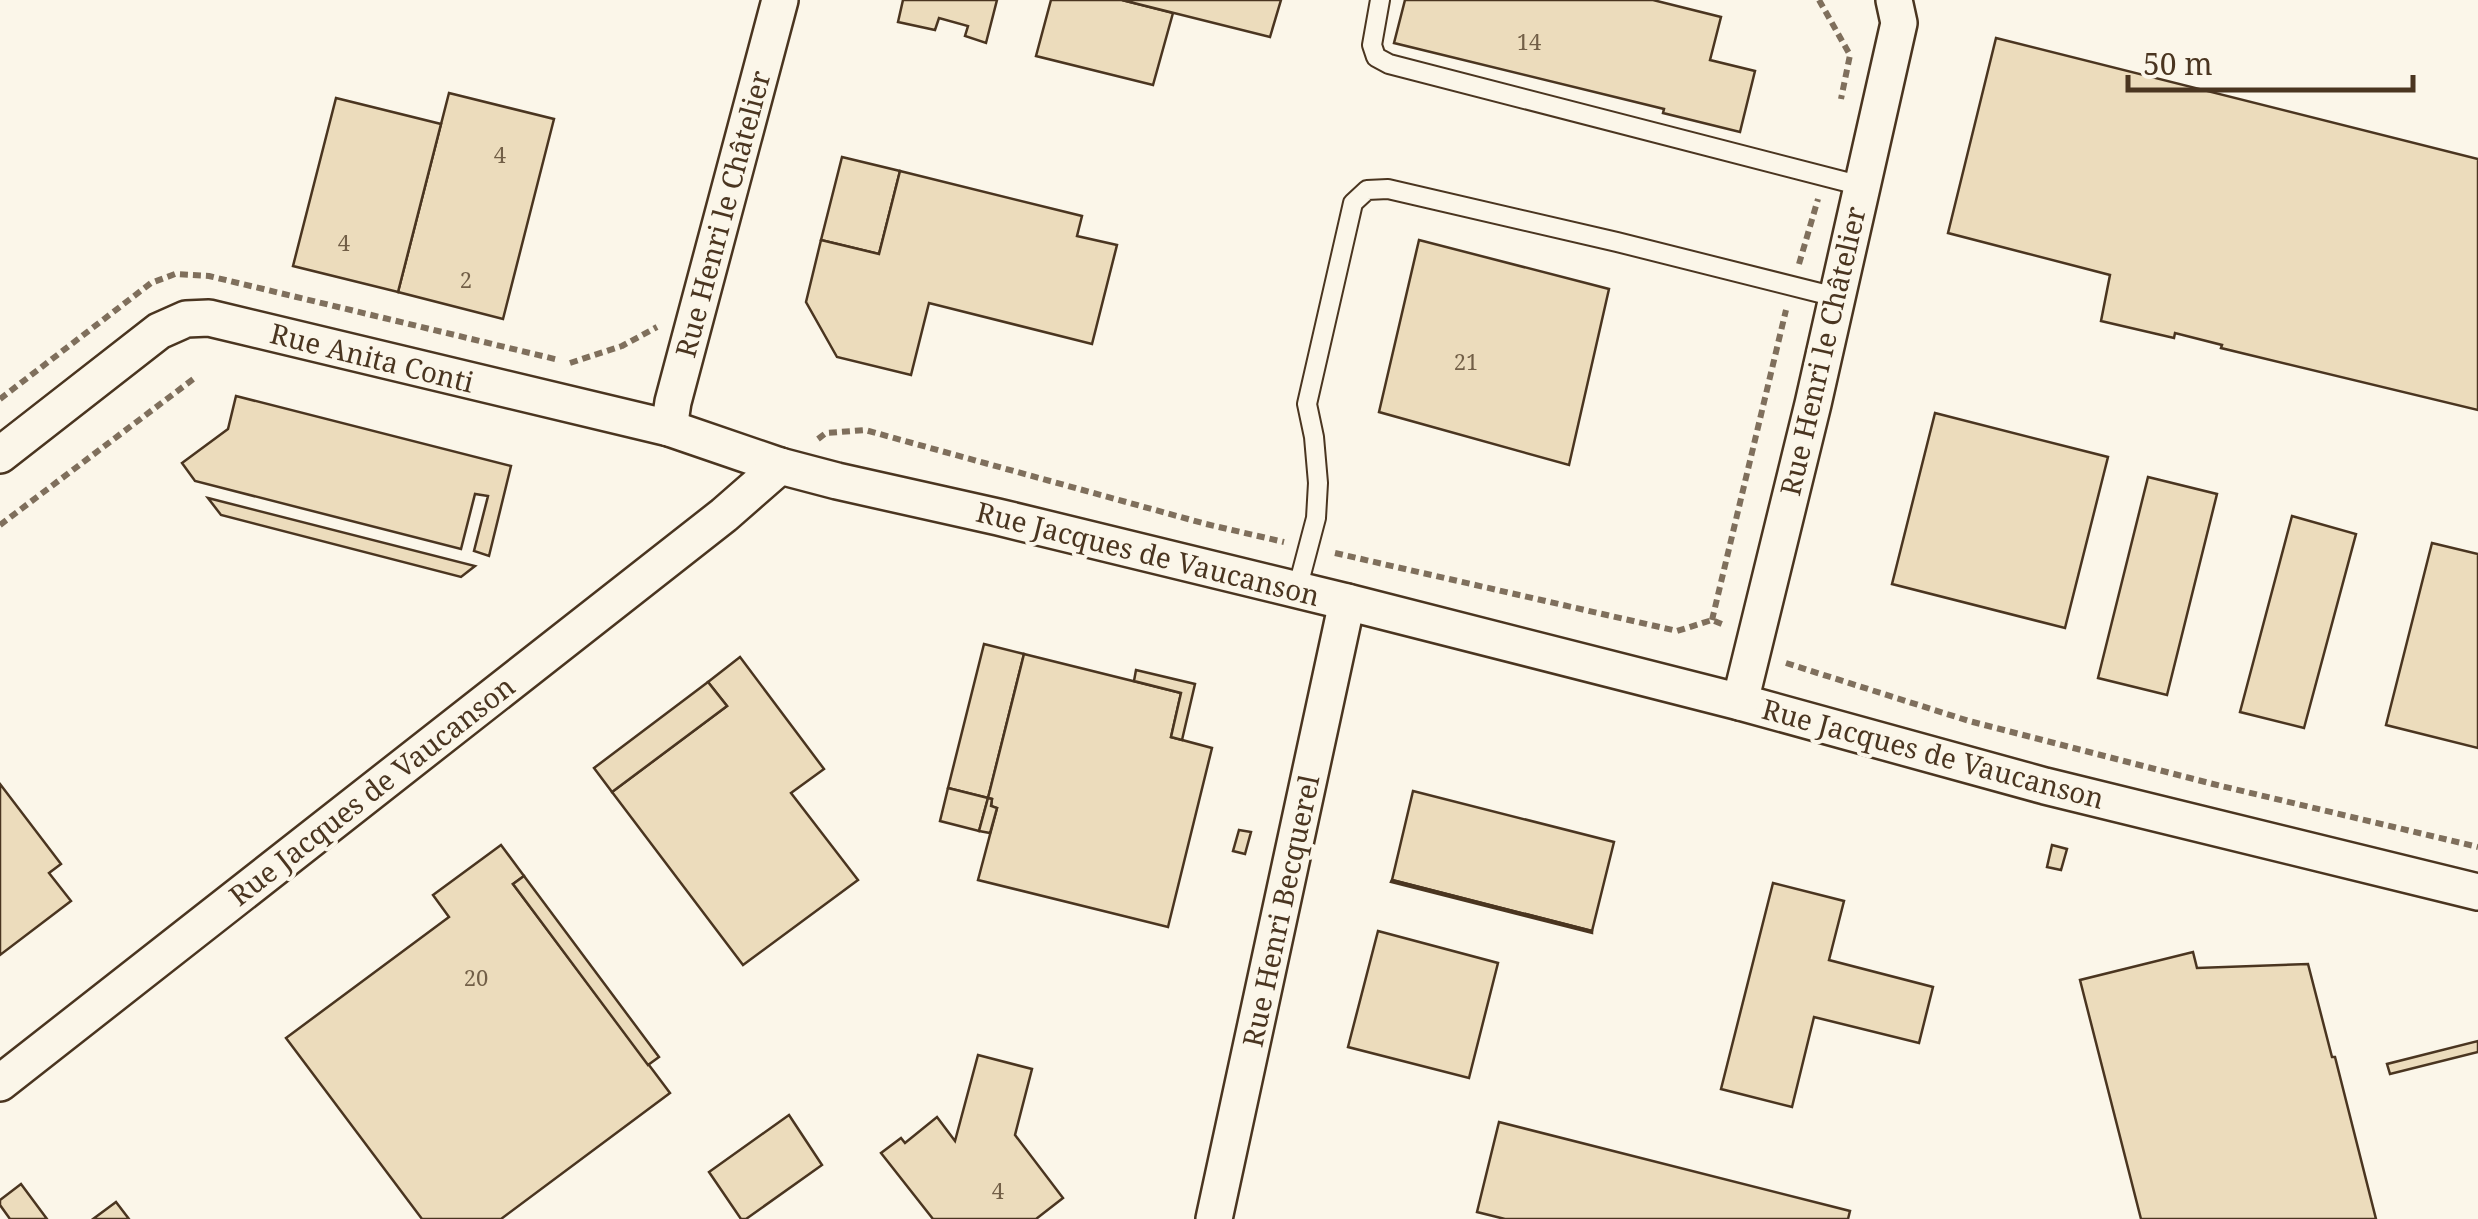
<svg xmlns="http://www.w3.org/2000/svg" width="2478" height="1219" viewBox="0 0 2478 1219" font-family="'Noto Serif',serif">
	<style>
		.building { fill: #ecdcbc; stroke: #4a3520; stroke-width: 2.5 }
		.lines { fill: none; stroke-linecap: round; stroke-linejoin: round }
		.service-casing { stroke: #4a3520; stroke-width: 22 }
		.minor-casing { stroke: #4a3520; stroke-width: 40 }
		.path { stroke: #7f6f5c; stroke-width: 6; stroke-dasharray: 8 5; stroke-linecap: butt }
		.service { stroke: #fbf6e9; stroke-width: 18 }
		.minor { stroke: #fbf6e9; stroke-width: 35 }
		.labels { text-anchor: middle; stroke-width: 8; stroke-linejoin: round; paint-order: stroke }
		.number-label { font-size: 22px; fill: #725f47 }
		.street-label { font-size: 28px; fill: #4a3520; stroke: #fbf6e9 }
	</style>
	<rect width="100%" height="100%" fill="#fbf6e9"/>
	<g class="building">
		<polygon points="903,0 997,0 986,43 965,36 968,26 939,18 935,30 898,22"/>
		<polygon points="1051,0 1122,0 1173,13 1153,85 1036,56"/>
		<polygon points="1122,0 1281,0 1270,37"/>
		<polygon points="1405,0 1653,0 1721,17 1710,60 1755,71 1740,132 1663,113 1664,109 1394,43"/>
		<polygon points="1996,38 2478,159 2478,410 2221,348 2222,345 2175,333 2174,338 2101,321 2110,275 1948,233"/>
		<polygon points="449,93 554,119 503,319 398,292"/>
		<polygon points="336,98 441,124 398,292 293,266"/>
		<polygon points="842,157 900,171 879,254 821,240"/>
		<polygon points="900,171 1082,216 1077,236 1117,245 1092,344 929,303 911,375 837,357 806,302 821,240 879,254"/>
		<polygon points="1419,240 1609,289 1569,465 1379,412"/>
		<polygon points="236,396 511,466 489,556 474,551 488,496 475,494 461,549 195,481 182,463 228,429"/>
		<polygon points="1935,413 2108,457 2065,628 1892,584"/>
		<polygon points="2148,477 2217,494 2167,695 2098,678"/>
		<polygon points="208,498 475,566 461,577 221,515"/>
		<polygon points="2292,516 2356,534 2304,728 2240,712"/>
		<polygon points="2432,543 2478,554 2478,748 2386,725"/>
		<polygon points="984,644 1024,654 988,798 948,788"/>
		<polygon points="1024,654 1181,693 1171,737 1212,748 1168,927 978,880 997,808 991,806 992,799 988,798"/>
		<polygon points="740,657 824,769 791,793 858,880 743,965 612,792 727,706 708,682"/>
		<polygon points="1136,670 1195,684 1182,740 1171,737 1181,693 1134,681"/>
		<polygon points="708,682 727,706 612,792 594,768"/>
		<polygon points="0,784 61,864 49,873 71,901 0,955"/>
		<polygon points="948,788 988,798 979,831 940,821"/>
		<polygon points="1413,791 1614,842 1592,931 1392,880"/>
		<polygon points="988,798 992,799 991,806 997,808 990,833 979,831"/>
		<polygon points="1239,830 1251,832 1245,854 1233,851"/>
		<polygon points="501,845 524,876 513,884 670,1093 501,1219 422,1219 286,1038 449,917 433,895"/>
		<polygon points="2052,845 2067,849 2061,870 2047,867"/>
		<polygon points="524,876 659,1057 648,1065 513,884"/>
		<polygon points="1392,880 1592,931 1592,933 1391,882"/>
		<polygon points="1773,883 1844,901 1829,960 1933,987 1919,1043 1814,1017 1792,1107 1721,1089"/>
		<polygon points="1378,931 1498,963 1469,1078 1348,1047"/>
		<polygon points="2193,952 2197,968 2308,964 2332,1057 2335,1057 2376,1219 2141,1219 2080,980"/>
		<polygon points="2478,1041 2478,1052 2390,1074 2387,1064"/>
		<polygon points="978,1055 1032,1069 1015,1135 1063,1198 1036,1219 933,1219 881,1153 901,1138 905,1143 937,1117 955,1141"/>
		<polygon points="789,1115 822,1165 746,1219 741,1219 709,1172"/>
		<polygon points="1499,1122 1850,1211 1848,1219 1505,1219 1477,1212"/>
		<polygon points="21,1184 47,1219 10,1219 0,1205 0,1200"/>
		<polygon points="116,1202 129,1219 93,1219"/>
	</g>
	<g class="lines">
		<g class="service-casing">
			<g id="service">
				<polyline points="1380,0 1372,45 1376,57 1389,64 1862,186"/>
				<polyline points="1297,590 1316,518 1318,483 1314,437 1307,404 1353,203 1367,190 1388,189 1617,242 1836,297"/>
			</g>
		</g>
		<g class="minor-casing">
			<g id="minor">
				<polyline points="669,428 673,402 780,0"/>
				<polyline points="0,455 159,331 186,319 209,318 669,428 780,466 837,481 998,517 1347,602 1740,702 2045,786 2478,892"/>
				<polyline points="1740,702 1813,404 1899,23 1894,0"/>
				<polyline points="0,1083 724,515 780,466"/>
				<polyline points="1214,1219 1347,602"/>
			</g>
		</g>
		<g class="path">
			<polyline points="1819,0 1850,55 1841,99"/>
			<polyline points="1799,264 1818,199"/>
			<polyline points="570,363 622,346 657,327"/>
			<polyline points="0,399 151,283 175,274 209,276 559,360"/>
			<polyline points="818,439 826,433 865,430 1206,524 1284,542"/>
			<polyline points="0,525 196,377"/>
			<polyline points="1335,553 1677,631 1712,620 1722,624"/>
			<polyline points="1712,620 1786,310"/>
			<polyline points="1786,663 1969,721 2213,784 2478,847"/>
		</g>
		<use href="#service" class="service"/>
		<use href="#minor" class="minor"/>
	</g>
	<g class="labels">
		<g class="number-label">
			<text x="1529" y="50">14</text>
			<text x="500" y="163">4</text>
			<text x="344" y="251">4</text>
			<text x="466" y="288">2</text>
			<text x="1466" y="370">21</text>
			<text x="476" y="986">20</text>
			<text x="998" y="1199">4</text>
		</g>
		<g class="street-label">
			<text transform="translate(723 214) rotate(-75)" y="10">Rue Henri le Châtelier</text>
			<text transform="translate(1823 351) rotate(-77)" y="10">Rue Henri le Châtelier</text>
			<text transform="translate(372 358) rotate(14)" y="10">Rue Anita Conti</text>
			<text transform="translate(1148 554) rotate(14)" y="10">Rue Jacques de Vaucanson</text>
			<text transform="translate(1933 754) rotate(15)" y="10">Rue Jacques de Vaucanson</text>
			<text transform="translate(372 791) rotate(-38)" y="10">Rue Jacques de Vaucanson</text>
			<text transform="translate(1281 911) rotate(-78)" y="10">Rue Henri Becquerel</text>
		</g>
	</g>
	<path d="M2128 75v15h285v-15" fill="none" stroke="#4a3520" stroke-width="5"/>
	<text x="2143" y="75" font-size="30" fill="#4a3520" stroke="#fbf6e9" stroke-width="8" paint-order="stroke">50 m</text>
</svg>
